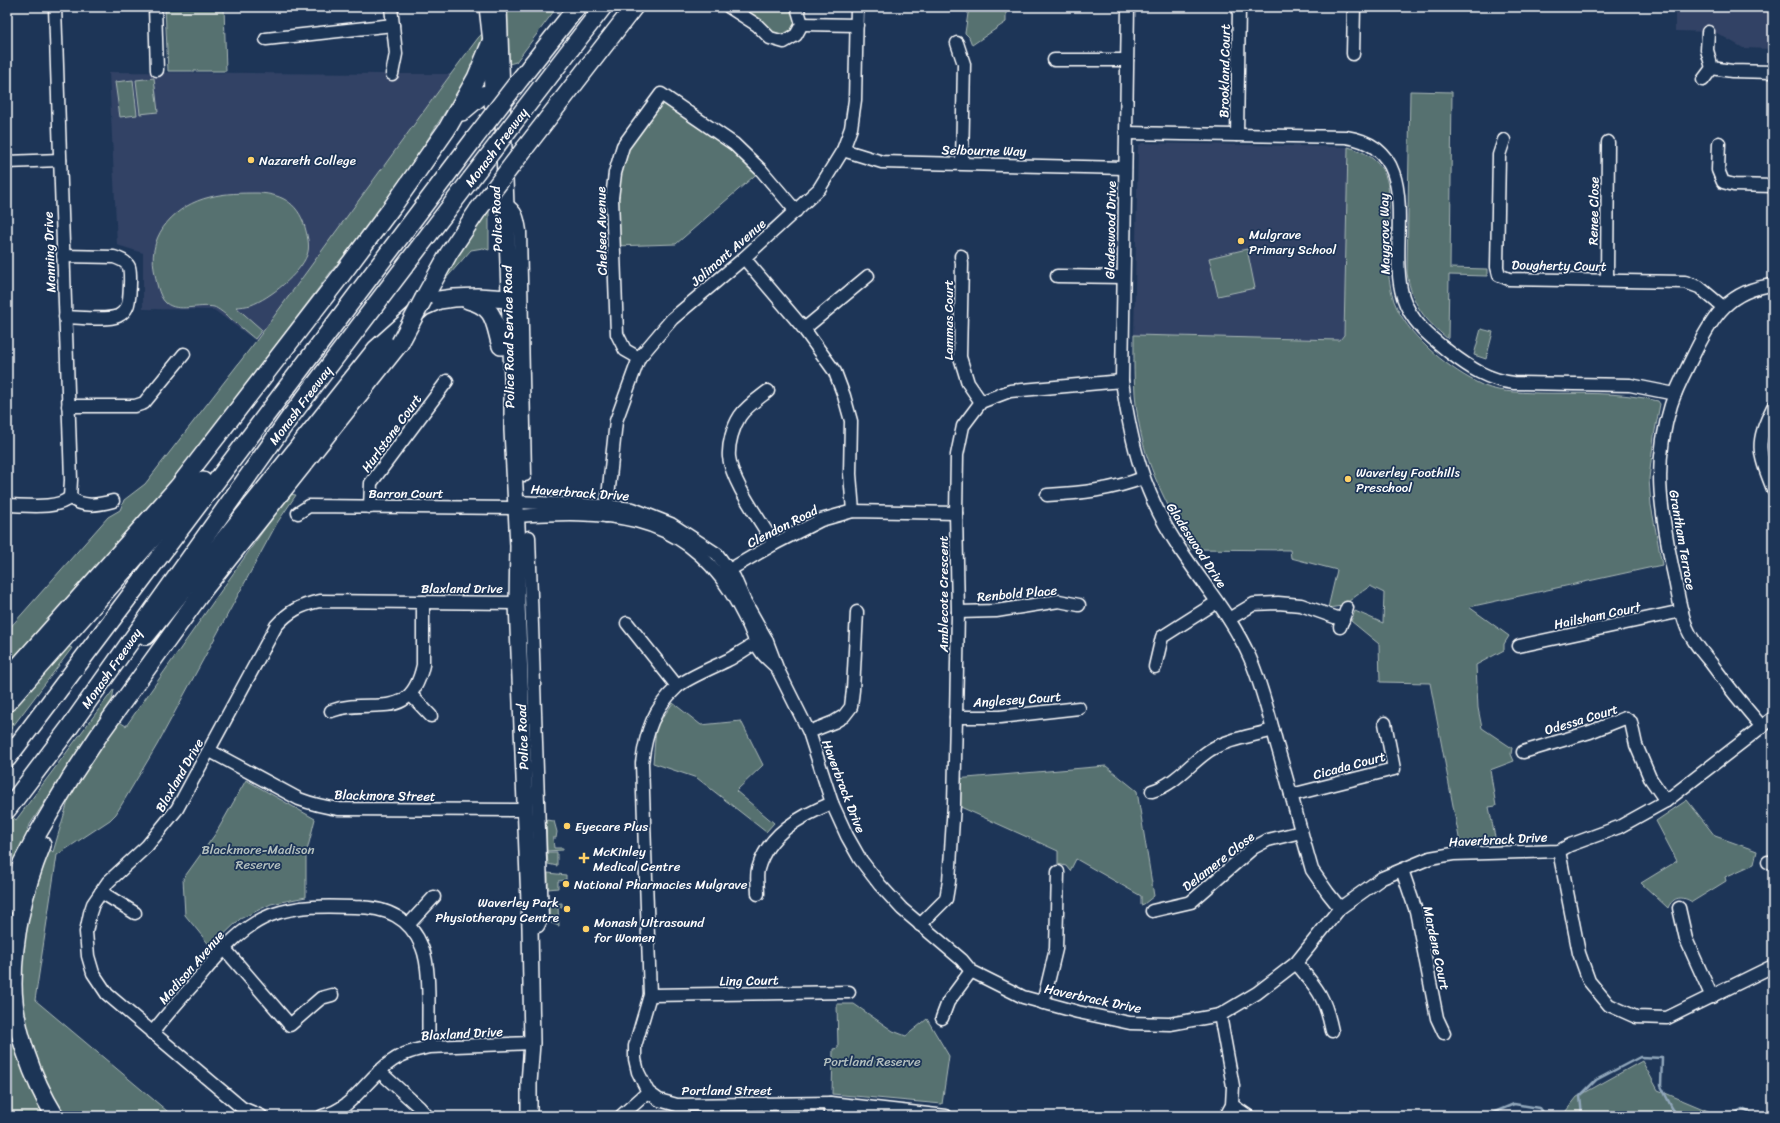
<svg xmlns="http://www.w3.org/2000/svg" width="1780" height="1123" viewBox="0 0 1780 1123" font-family="Sriracha,sans-serif">
	<style>
		.built { fill: #314265 }
		.green { fill: #56716f; stroke: #aab8b7 }
		.lines { fill: none; stroke-linecap: round; stroke-linejoin: round }
		.stream { stroke: #91a7bb; stroke-width: 2.5 }
		.minor-casing { stroke: #fff; stroke-width: 15 }
		.major-casing { stroke: #fff; stroke-width: 18 }
		.highway-casing { stroke: #fff; stroke-width: 20 }
		.minor { stroke: #1d3557; stroke-width: 12 }
		.major { stroke: #1d3557; stroke-width: 15 }
		.highway { stroke: #1d3557; stroke-width: 17 }
		.highway-bridge-casing { stroke: #fff; stroke-width: 20; stroke-linecap: butt }
		.highway-bridge { stroke: #1d3557; stroke-width: 17 }
		.poi-dot { fill: #ffd166; stroke: #1d3557; stroke-width: 1.5 }
		.labels { text-anchor: middle; stroke-width: 3.5; stroke-linejoin: round; paint-order: stroke }
		.street-label { font-size: 13px; fill: #fff; stroke: #1d3557 }
		.poi-label { font-size: 13px; fill: #fff; stroke: #1d3557; text-anchor: start }
		.park-label { font-size: 13px; fill: #b3bfbe; stroke: #1d3557 }
	</style>
	<rect width="100%" height="100%" fill="#1d3557"/>
	<filter id="ink" filterUnits="userSpaceOnUse"><feTurbulence type="fractalNoise" baseFrequency=".025" numOctaves="2"/><feDisplacementMap in="SourceGraphic" scale="8" xChannelSelector="R" yChannelSelector="G"/><feConvolveMatrix kernelMatrix="1 2 1 2 8 2 1 2 1" color-interpolation-filters="sRGB"/></filter>
	<g filter="url(#ink)">
		<g class="built">
			<polygon points="1675,7 1773,7 1773,49 1743,48 1715,32 1675,31"/>
			<polygon points="109,72 383,74 451,74 256,341 214,310 143,309 143,253 117,245"/>
			<polygon points="1142,143 1348,147 1344,336 1340,340 1134,335 1138,146"/>
		</g>
		<g class="green">
			<polygon points="165,7 224,7 226,71 168,71"/>
			<polygon points="507,7 557,7 516,62 468,76 387,203 333,269 153,508 7,668 7,631 108,517 120,510 124,500 145,484 256,341 451,74 478,38"/>
			<path d="M739,7H794L797,18L796,29C788,36 783,39 773,34Z"/>
			<polygon points="969,7 1006,7 1006,22 972,45 969,37 965,33"/>
			<polygon points="154,78 158,112 140,114 136,80"/>
			<polygon points="133,80 137,115 120,117 115,82"/>
			<path d="M1410,91L1452,92L1450,268L1487,269V276L1449,275L1448,339C1424,319 1412,305 1407,273Z"/>
			<polygon points="661,94 761,170 676,244 614,246 612,198 623,146"/>
			<path d="M1348,147C1364,151 1378,159 1385,175C1390,187 1389,200 1389,214C1388,242 1385,273 1394,301C1406,334 1445,366 1476,382C1495,393 1517,392 1538,393C1578,394 1618,391 1658,401L1660,404L1654,436L1649,479L1651,505L1662,565L1469,607L1509,636L1504,644V650L1476,665L1478,708L1482,728L1512,748L1511,754L1514,761L1490,770L1496,806L1489,807L1496,842L1460,843L1430,683L1380,682L1379,644L1351,621L1355,611L1383,623L1384,593L1370,586L1342,606L1328,608L1337,570L1291,558L1290,550L1191,549C1171,511 1148,472 1140,429C1133,398 1134,366 1134,335L1340,340L1344,335Z"/>
			<path d="M258,193C284,194 300,205 306,231C308,239 310,247 307,255C300,274 270,298 251,305C246,306 241,307 236,307L262,330L255,339C247,333 221,309 214,307C199,304 178,313 166,303C158,296 156,279 154,269C148,233 176,205 210,197C225,193 242,193 258,193Z"/>
			<polygon points="489,203 489,250 483,248 471,250 443,282 439,279"/>
			<polygon points="1247,249 1255,288 1218,296 1209,258"/>
			<polygon points="1481,329 1493,332 1486,359 1474,355"/>
			<polygon points="289,494 296,495 277,523 157,745 116,814 110,820 57,855 35,1000 173,1116 7,1116 7,812 16,820 114,689 112,700 27,829 53,852 69,798 118,721 126,726"/>
			<polygon points="67,646 72,648 7,734 7,715"/>
			<polygon points="673,703 701,725 741,721 763,765 736,791 774,823 766,832 697,778 653,763 656,727"/>
			<polygon points="1106,766 1137,791 1154,896 1144,904 1141,905 1141,896 1076,859 1070,871 1066,866 1058,864 1058,851 954,804 955,779"/>
			<polygon points="246,780 315,819 306,855 306,897 271,904 240,919 211,947 185,915 183,879 216,833"/>
			<path d="M1687,800L1715,836L1757,851L1754,864L1725,877L1726,881L1692,902C1683,896 1673,896 1668,908L1641,883L1677,861L1656,821Z"/>
			<polygon points="546,820 554,821 557,832 556,838 553,838 554,848 563,848 563,850 547,851"/>
			<polygon points="547,852 557,852 557,866 548,864"/>
			<polygon points="548,873 566,875 566,880 558,881 558,888 548,889"/>
			<polygon points="562,903 562,907 558,907 559,926 549,922 549,904"/>
			<polygon points="837,1004 854,1004 893,1031 906,1036 927,1019 949,1056 942,1104 832,1094 833,1049 838,1048"/>
			<polygon points="1642,1061 1658,1090 1720,1116 1562,1116 1577,1097"/>
		</g>
		<g class="lines">
			<g class="stream">
				<polyline points="1489,1116 1490,1114 1514,1104 1539,1108 1545,1116"/>
				<polyline points="1582,1116 1580,1096 1596,1080 1640,1057 1662,1058 1661,1086 1672,1108 1678,1116"/>
				<polyline points="1730,1116 1742,1109 1757,1116"/>
			</g>
			<g class="minor-casing">
				<g id="minor">
					<polyline points="55,7 71,480 70,497"/>
					<polyline points="155,7 157,70"/>
					<polyline points="391,7 396,54 392,74"/>
					<polyline points="729,7 757,25 770,38 784,42 796,35 802,24 797,7"/>
					<path d="M1128,7L1122,381C1131,443 1143,493 1178,546C1202,583 1232,617 1250,658C1262,686 1269,715 1277,745C1289,786 1300,828 1312,870L1328,893L1340,908"/>
					<polyline points="802,24 857,25"/>
					<polyline points="1708,32 1707,50 1712,68 1732,71 1773,72"/>
					<polyline points="266,39 393,25"/>
					<polyline points="957,43 964,64 962,163"/>
					<polyline points="1353,54 1354,7"/>
					<polyline points="1054,60 1127,60"/>
					<polyline points="1703,80 1712,68"/>
					<path d="M1126,133L1346,137C1427,149 1386,244 1403,297C1411,322 1430,337 1449,352C1470,368 1488,380 1514,383L1630,385L1675,394"/>
					<polyline points="1237,135 1239,7"/>
					<polyline points="1504,140 1499,155 1497,267 1499,275 1509,279 1685,282 1699,287 1723,307"/>
					<polyline points="1719,143 1718,170 1723,182 1734,185 1773,186"/>
					<polyline points="843,150 882,162 1125,168"/>
					<polyline points="7,162 60,160"/>
					<path d="M505,204C517,211 518,218 520,231L525,475"/>
					<path d="M63,256L114,257C120,259 126,261 129,267C131,273 130,302 127,307C125,311 122,314 118,316C106,321 79,317 65,317"/>
					<polyline points="961,256 962,264 960,357 968,383 981,402"/>
					<polyline points="744,258 804,329 835,372 844,396 851,421 850,474 853,511"/>
					<polyline points="1057,276 1123,277"/>
					<polyline points="1607,280 1608,142"/>
					<polyline points="804,329 868,276"/>
					<polyline points="639,358 625,350 617,334 612,198 615,173 623,146 661,94 734,144 761,170 796,211"/>
					<path d="M768,391C759,398 747,406 740,416C733,427 728,444 729,457C732,483 761,521 774,544"/>
					<polyline points="68,406 135,406 144,403 184,354"/>
					<path d="M1773,489C1758,451 1755,444 1773,407"/>
					<path d="M1047,495C1081,493 1112,490 1143,478"/>
					<path d="M70,497C82,508 98,505 113,501"/>
					<polyline points="516,502 606,506 633,509 671,524 717,554 734,577 744,600 766,639 777,668 809,732 832,803 847,836 860,859 880,885 902,909 962,960 971,971 1023,997 1078,1012 1130,1023 1170,1024 1220,1015 1257,993 1296,963 1340,908 1382,878 1430,858 1453,854 1559,851 1570,845 1619,827 1666,801 1773,718"/>
					<path d="M7,505C24,505 58,510 70,497"/>
					<polyline points="370,507 371,483 447,381"/>
					<polyline points="298,513 309,506 516,508"/>
					<path d="M517,516C603,511 679,510 730,591C737,602 743,614 749,626C753,635 756,645 762,653C766,658 771,662 775,666"/>
					<polyline points="606,516 616,421 639,358 672,319 744,258 819,189 843,150 851,128 855,100 857,7"/>
					<polyline points="529,537 542,918 538,926 530,927"/>
					<polyline points="724,573 774,544 821,520 853,511 956,513"/>
					<polyline points="958,612 996,611 1059,601 1079,605"/>
					<polyline points="1229,619 1254,604 1278,603 1301,605 1343,620"/>
					<polyline points="627,623 677,686"/>
					<polyline points="1340,627 1347,608"/>
					<path d="M766,639C751,644 741,653 728,660C716,666 685,679 677,687C653,709 646,732 642,763L650,995L635,1046V1059L638,1072L648,1092L659,1100L677,1105L830,1103L946,1116"/>
					<polyline points="1519,646 1682,611"/>
					<polyline points="1155,667 1162,637 1217,602"/>
					<polyline points="411,695 431,716"/>
					<path d="M331,711C372,696 410,725 423,665V602"/>
					<polyline points="956,717 1000,717 1079,708"/>
					<path d="M1762,727C1744,706 1727,685 1711,663C1702,652 1692,641 1687,628C1679,609 1677,586 1672,566C1660,507 1653,463 1671,405C1677,386 1687,369 1695,352C1713,316 1729,290 1773,285"/>
					<polyline points="809,732 834,722 844,716 851,707 853,690 857,612"/>
					<path d="M210,751L299,799C312,804 325,807 339,809L525,810"/>
					<polyline points="1523,752 1590,732 1625,718 1631,722 1636,745 1650,778 1666,801"/>
					<path d="M1152,791C1176,784 1190,763 1210,750C1228,739 1253,736 1273,730"/>
					<polyline points="1291,795 1394,769 1385,723"/>
					<polyline points="1559,851 1579,953 1589,981 1609,1005 1636,1017 1667,1018 1773,966"/>
					<polyline points="1768,862 1773,863"/>
					<polyline points="1402,870 1416,911 1437,1018 1444,1033"/>
					<polyline points="101,892 135,913"/>
					<path d="M758,894C758,886 756,876 758,869C768,833 801,816 832,803"/>
					<polyline points="1679,908 1686,939 1712,997"/>
					<polyline points="1152,911 1191,902 1253,848 1268,840 1301,832"/>
					<polyline points="409,924 434,897"/>
					<polyline points="920,925 946,899 949,881 954,804 956,717 958,612 956,513 957,455 963,426 981,402 1010,391 1122,381"/>
					<polyline points="224,948 290,1025 321,998 332,995"/>
					<path d="M1296,963C1318,989 1325,997 1332,1031"/>
					<polyline points="650,995 849,992"/>
					<polyline points="1043,1003 1056,949 1058,872"/>
					<polyline points="1220,1015 1233,1086 1232,1105 1226,1116"/>
					<polyline points="942,1018 948,1002 971,971"/>
					<path d="M152,1033C167,1014 183,996 199,978C220,953 240,927 271,915C298,905 327,906 355,907C386,907 410,917 422,947C432,971 427,1019 429,1047"/>
					<polyline points="379,1071 419,1107 427,1116"/>
					<polyline points="1232,1105 1248,1116"/>
					<path d="M261,1116L242,1108L107,994L93,973L88,956L86,932L90,913L93,904L108,882L147,846L177,809L276,626C289,611 301,605 320,601L517,603"/>
					<path d="M322,1116C354,1109 366,1078 392,1061C403,1053 416,1050 429,1047L532,1043"/>
					<polyline points="621,1116 648,1092"/>
					<polyline points="830,1116 830,1103"/>
				</g>
			</g>
			<g class="major-casing">
				<g id="major">
					<polyline points="487,7 491,42 492,104"/>
					<polyline points="499,7 512,378 512,430 518,546 517,603 530,927 532,1043 529,1083 529,1116"/>
				</g>
			</g>
			<g class="highway-casing">
				<g id="highway">
					<polyline points="521,78 577,7"/>
					<polyline points="462,112 482,95 502,92"/>
					<polyline points="519,116 603,7"/>
					<polyline points="525,148 634,7"/>
					<polyline points="424,298 449,253 478,210"/>
					<path d="M468,300C496,307 494,323 501,346"/>
					<polyline points="146,636 268,485 376,349 423,307 439,300 454,298 477,297 509,299"/>
					<polyline points="7,679 178,487 340,277 393,206 447,129 476,78 491,42"/>
					<polyline points="7,703 203,481"/>
					<polyline points="7,759 474,139"/>
					<polyline points="7,810 69,728 288,420 471,179"/>
					<path d="M42,845C24,889 13,937 13,984C13,1027 33,1080 55,1116"/>
					<polyline points="7,905 22,863 35,838 70,779 99,735 205,588 400,343"/>
				</g>
			</g>
			<use href="#minor" class="minor"/>
			<use href="#major" class="major"/>
			<use href="#highway" class="highway"/>
			<g class="highway-bridge-casing">
				<g id="highway-bridge">
					<polyline points="474,139 521,78"/>
					<polyline points="471,179 519,116"/>
					<polyline points="478,210 525,148"/>
					<polyline points="400,343 424,298"/>
				</g>
			</g>
			<use href="#highway-bridge" class="highway-bridge"/>
		</g>
	</g>
	<g class="poi-dot">
		<circle cx="251" cy="160" r="4"/>
		<circle cx="1241" cy="241" r="4"/>
		<circle cx="1348" cy="479" r="4"/>
		<circle cx="567" cy="826" r="4"/>
		<path d="M582 852h4v4h4v4h-4v4h-4v-4h-4v-4h4z"/>
		<circle cx="566" cy="884" r="4"/>
		<circle cx="567" cy="909" r="4"/>
		<circle cx="586" cy="929" r="4"/>
	</g>
	<g class="labels">
		<g class="street-label">
			<text transform="translate(1224 71) rotate(-89)" y="5">Brookland Court</text>
			<text transform="translate(496 147) rotate(-53)" y="5">Monash Freeway</text>
			<text transform="translate(984 150) rotate(1)" y="5">Selbourne Way</text>
			<text transform="translate(1593 211) rotate(-89)" y="5">Renee Close</text>
			<text transform="translate(496 219) rotate(-92)" y="5">Police Road</text>
			<text transform="translate(1110 230) rotate(-89)" y="5">Gladeswood Drive</text>
			<text transform="translate(601 231) rotate(-91)" y="5">Chelsea Avenue</text>
			<text transform="translate(1384 234) rotate(-91)" y="5">Maygrove Way</text>
			<text transform="translate(49 252) rotate(-92)" y="5">Manning Drive</text>
			<text transform="translate(728 252) rotate(-41)" y="5">Jolimont Avenue</text>
			<text transform="translate(1559 265) rotate(1)" y="5">Dougherty Court</text>
			<text transform="translate(948 320) rotate(-90)" y="5">Lammas Court</text>
			<text transform="translate(508 337) rotate(-91)" y="5">Police Road Service Road</text>
			<text transform="translate(300 405) rotate(-53)" y="5">Monash Freeway</text>
			<text transform="translate(391 433) rotate(-54)" y="5">Hurlstone Court</text>
			<text transform="translate(580 492) rotate(4)" y="5">Haverbrack Drive</text>
			<text x="406" y="498">Barron Court</text>
			<text transform="translate(782 526) rotate(-27)" y="5">Clendon Road</text>
			<text transform="translate(1683 540) rotate(80)" y="5">Grantham Terrace</text>
			<text transform="translate(1197 545) rotate(57)" y="5">Gladeswood Drive</text>
			<text x="462" y="593">Blaxland Drive</text>
			<text transform="translate(1017 593) rotate(-5)" y="5">Renbold Place</text>
			<text transform="translate(943 594) rotate(-90)" y="5">Amblecote Crescent</text>
			<text transform="translate(1597 615) rotate(-12)" y="5">Hailsham Court</text>
			<text transform="translate(111 668) rotate(-55)" y="5">Monash Freeway</text>
			<text transform="translate(1017 699) rotate(-4)" y="5">Anglesey Court</text>
			<text transform="translate(1581 719) rotate(-17)" y="5">Odessa Court</text>
			<text transform="translate(522 737) rotate(-92)" y="5">Police Road</text>
			<text transform="translate(1349 765) rotate(-15)" y="5">Cicada Court</text>
			<text transform="translate(179 775) rotate(-60)" y="5">Blaxland Drive</text>
			<text transform="translate(844 786) rotate(69)" y="5">Haverbrack Drive</text>
			<text transform="translate(385 795) rotate(1)" y="5">Blackmore Street</text>
			<text transform="translate(1498 839) rotate(-3)" y="5">Haverbrack Drive</text>
			<text transform="translate(1218 861) rotate(-38)" y="5">Delamere Close</text>
			<text transform="translate(1437 948) rotate(78)" y="5">Mardene Court</text>
			<text transform="translate(191 967) rotate(-49)" y="5">Madison Avenue</text>
			<text transform="translate(749 980) rotate(-1)" y="5">Ling Court</text>
			<text transform="translate(1093 998) rotate(12)" y="5">Haverbrack Drive</text>
			<text transform="translate(462 1033) rotate(-3)" y="5">Blaxland Drive</text>
			<text x="727" y="1095">Portland Street</text>
		</g>
		<g class="poi-label">
			<text x="259" y="165">Nazareth College</text>
			<text x="1249" y="239">Mulgrave<tspan x="1249" dy="15">Primary School</tspan></text>
			<text x="1356" y="477">Waverley Foothills<tspan x="1356" dy="15">Preschool</tspan></text>
			<text x="575" y="831">Eyecare Plus</text>
			<text x="593" y="856">McKinley<tspan x="593" dy="15">Medical Centre</tspan></text>
			<text x="574" y="889">National Pharmacies Mulgrave</text>
			<text x="559" y="907" text-anchor="end">Waverley Park<tspan x="559" dy="15">Physiotherapy Centre</tspan></text>
			<text x="594" y="927">Monash Ultrasound<tspan x="594" dy="15">for Women</tspan></text>
		</g>
		<g class="park-label">
			<text x="258" y="854">Blackmore-Madison<tspan x="258" dy="15">Reserve</tspan></text>
			<text x="872" y="1066">Portland Reserve</text>
		</g>
	</g>
	<rect width="1780" height="1123" fill="none" stroke="#1d3557" stroke-width="24"/>
	<rect x="12" y="12" width="1756" height="1099" fill="none" stroke="#fff" stroke-width="1.5" filter="url(#ink)"/>
</svg>
